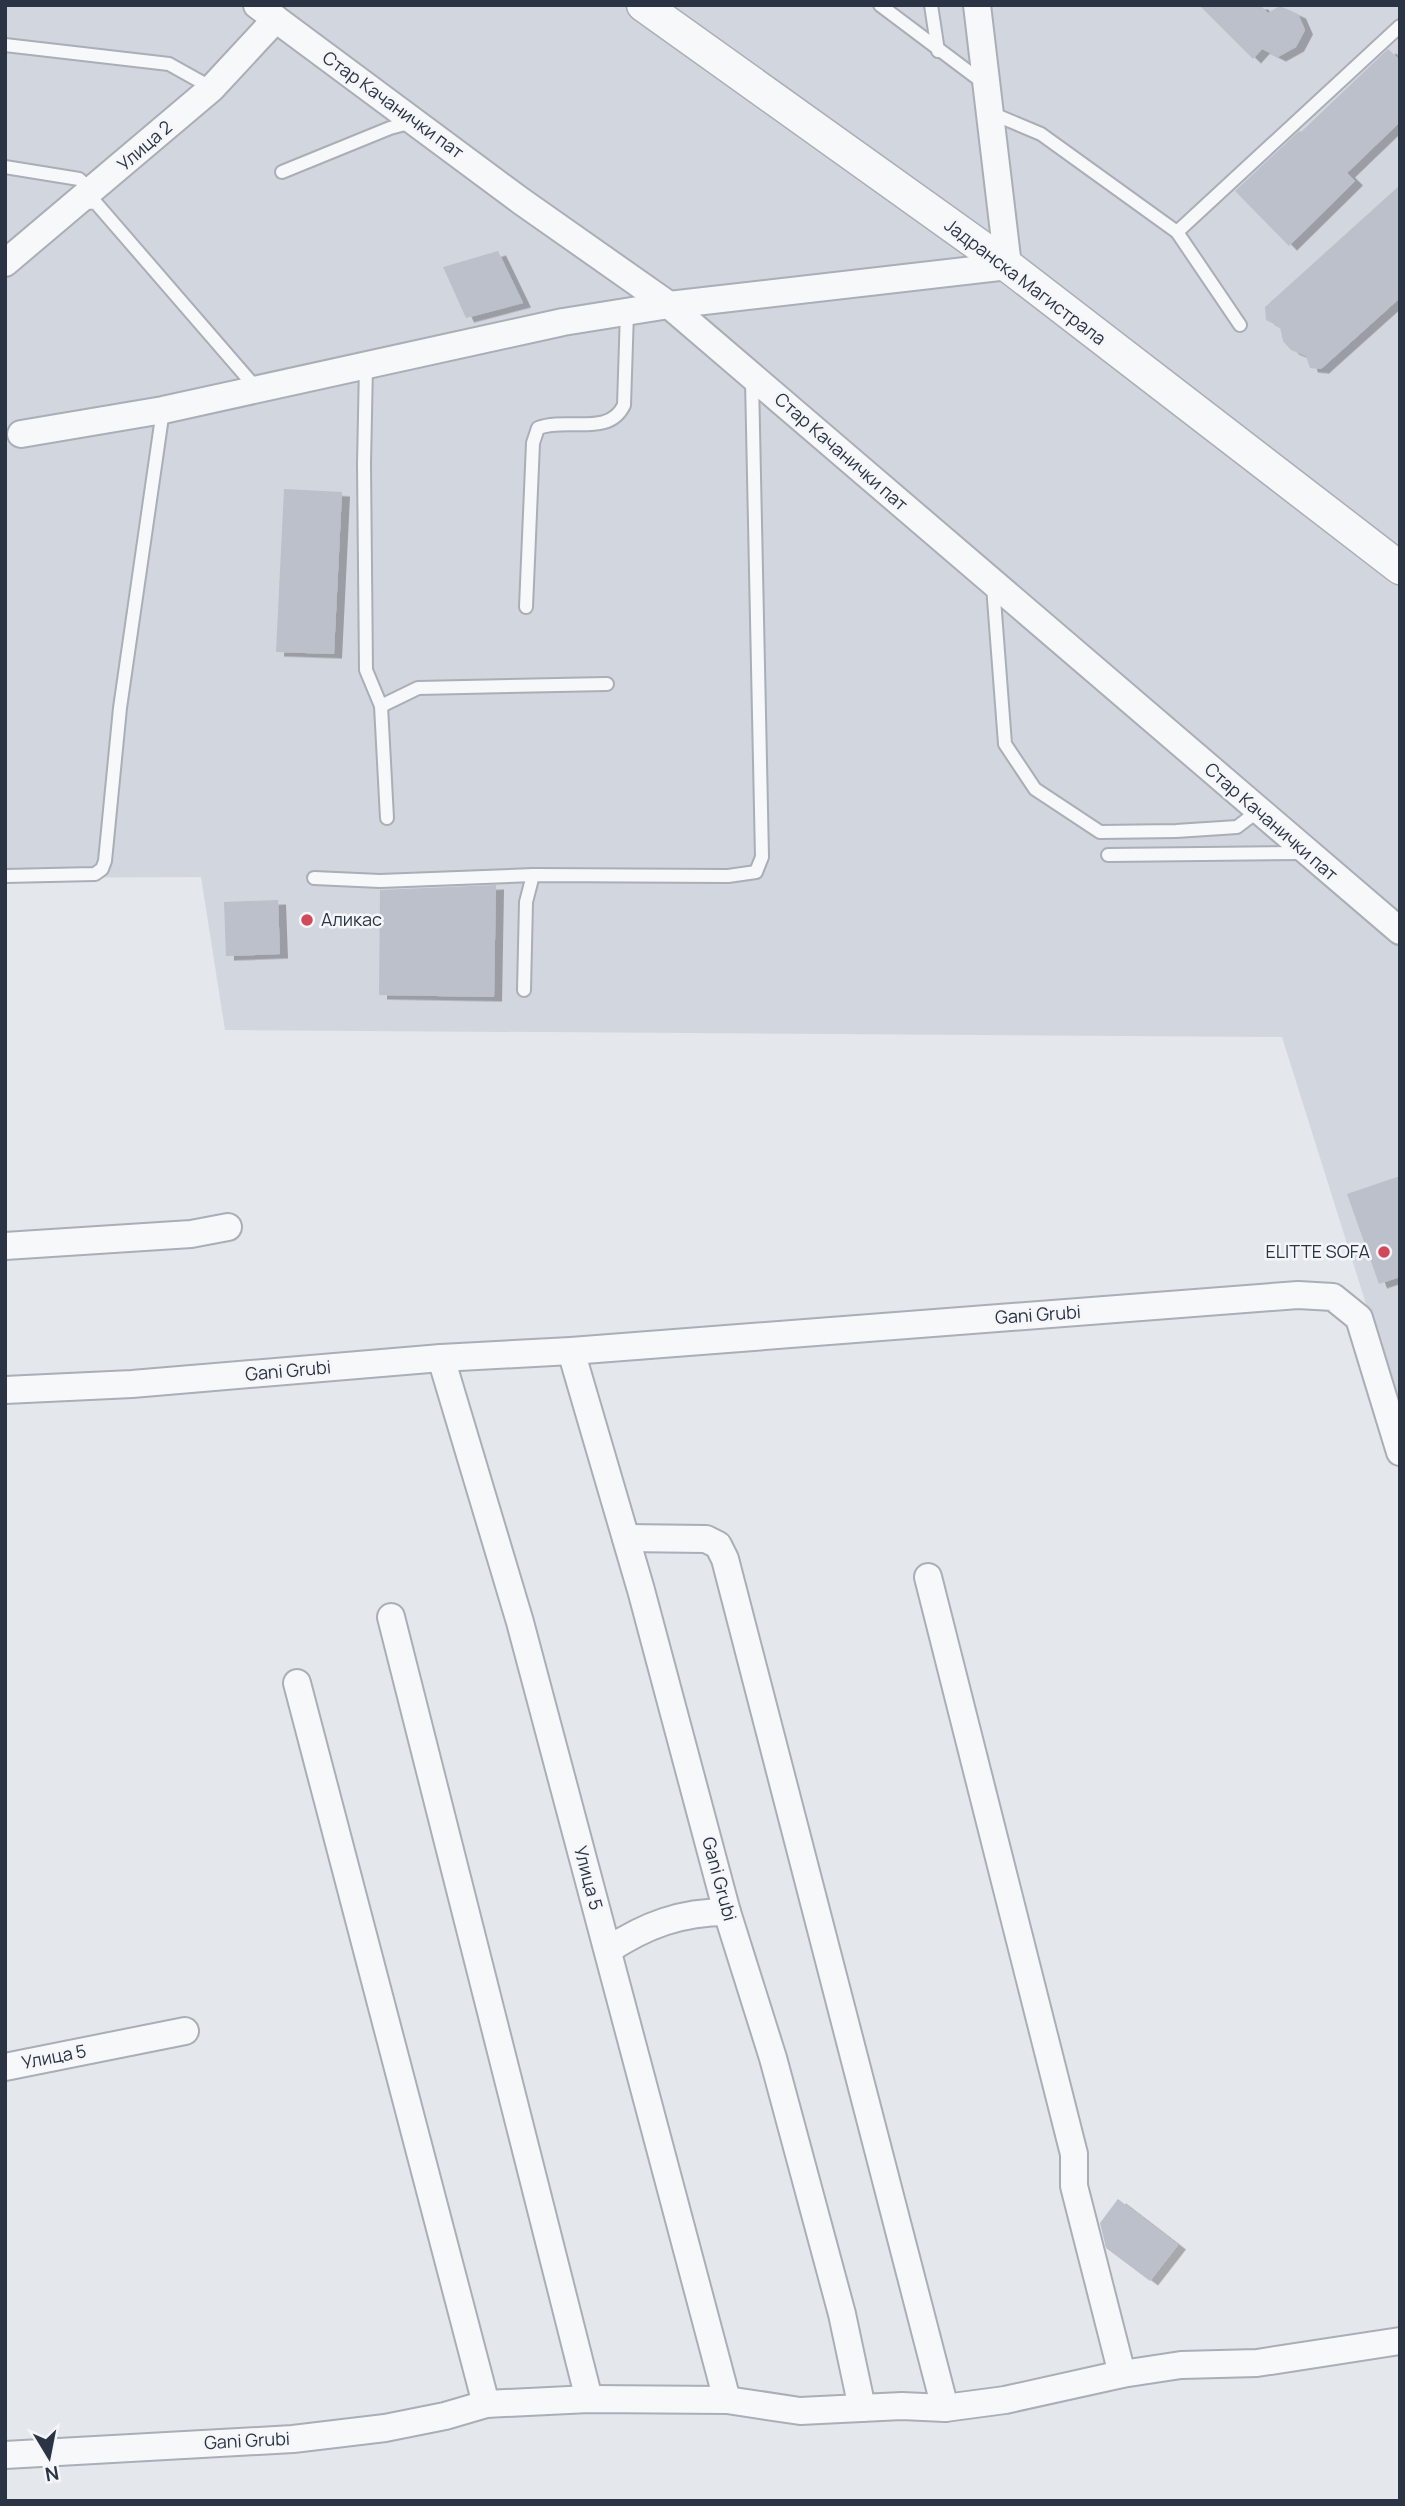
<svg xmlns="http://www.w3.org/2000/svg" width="1405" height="2506" viewBox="0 0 1405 2506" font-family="Manrope,sans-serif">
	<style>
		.built { fill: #d2d6de }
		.building { fill: #bbc0ca; filter: url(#shadow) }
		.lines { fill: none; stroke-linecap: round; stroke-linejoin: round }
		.service-casing { stroke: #a9aeb7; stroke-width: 16 }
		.minor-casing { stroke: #a9aeb7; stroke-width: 30 }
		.tertiary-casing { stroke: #a9aeb7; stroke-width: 35 }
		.service { stroke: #f7f8fa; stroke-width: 12 }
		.minor { stroke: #f7f8fa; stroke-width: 26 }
		.tertiary { stroke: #f7f8fa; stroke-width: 32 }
		.poi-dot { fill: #d1495b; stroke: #f4f6f9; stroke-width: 2.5 }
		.labels { text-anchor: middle; stroke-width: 5; stroke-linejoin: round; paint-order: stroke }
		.street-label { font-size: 18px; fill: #2b3445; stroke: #f4f6f9 }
		.poi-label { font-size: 18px; fill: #2b3445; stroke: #f4f6f9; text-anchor: start }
	</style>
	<defs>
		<filter id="shadow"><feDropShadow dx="8" dy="4.5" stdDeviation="0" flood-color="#0004"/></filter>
	</defs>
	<rect width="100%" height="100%" fill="#e4e7ec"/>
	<polygon class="built" points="5,5 1400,5 1400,1412 1282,1037 225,1030 201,877 5,878"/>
	<g class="building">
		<polygon points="1199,5 1260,5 1268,13 1280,6 1298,14 1305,30 1296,47 1278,57 1262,49 1253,59"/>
		<polygon points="1388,49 1400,60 1400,122 1347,173 1355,181 1289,246 1235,191 1299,131 1301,132"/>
		<polygon points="1400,185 1400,298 1321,369 1310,368 1306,356 1291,350 1283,341 1280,327 1266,320 1265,307"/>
		<polygon points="498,251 523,303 466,318 443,267"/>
		<polygon points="284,489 342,492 334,654 276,652"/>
		<polygon points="496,885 494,997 379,995 380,890"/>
		<polygon points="278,900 280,954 226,956 224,902"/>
		<polygon points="1400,1176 1400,1277 1379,1284 1347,1194"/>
		<polygon points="1118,2199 1178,2245 1150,2281 1106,2248 1100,2223"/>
	</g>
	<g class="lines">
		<g class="service-casing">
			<g id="service">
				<polyline points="880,5 985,84"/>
				<polyline points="931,5 938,51"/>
				<polyline points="5,45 169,64 212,88"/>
				<polyline points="991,113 1041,134 1177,232 1400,26"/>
				<polyline points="5,167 79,179 92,191"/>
				<polyline points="282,172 390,128 412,122"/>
				<polyline points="80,202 96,203 257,389"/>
				<polyline points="1177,232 1240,325"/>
				<polyline points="366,365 364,464 366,670 381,706 387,818"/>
				<polyline points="993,586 1005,744 1035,789 1100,832 1176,831 1237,827 1258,811"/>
				<path d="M526,607L533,443L538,428C568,417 609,437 624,405L627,312"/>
				<polyline points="381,706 418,688 607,684"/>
				<polyline points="1108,855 1304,853"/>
				<polyline points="5,876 95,874 102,869 105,861 120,708 163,410"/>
				<polyline points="314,878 380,881 533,875"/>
				<polyline points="524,990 526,902 533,875 728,876 756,872 762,857 752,380"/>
			</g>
		</g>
		<g class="minor-casing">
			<g id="minor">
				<polyline points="257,5 521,201 669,305 1400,931"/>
				<polyline points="5,263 212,88 276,19"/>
				<polyline points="21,434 163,410 563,322 669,305 1008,266 977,5"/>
				<polyline points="5,1246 191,1234 228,1227"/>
				<polyline points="571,1351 641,1590 727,1912 773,2058 842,2314 862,2408"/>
				<polyline points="441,1358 520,1622 727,2400"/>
				<polyline points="5,1390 132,1384 441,1358 571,1351 1298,1295 1333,1297 1359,1318 1400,1452"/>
				<polyline points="626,1538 706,1539 718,1545 725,1559 945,2408"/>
				<polyline points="928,1577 1074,2154 1074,2186 1122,2374"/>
				<polyline points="391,1617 589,2399"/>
				<polyline points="297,1683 486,2404"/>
				<path d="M608,1950C646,1925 681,1912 727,1912"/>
				<polyline points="5,2067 185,2031"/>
				<polyline points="5,2455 293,2439 385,2428 445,2416 486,2404 589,2399 727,2400 800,2411 902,2406 945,2408 1005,2400 1122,2374 1181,2365 1257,2363 1400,2341"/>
			</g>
		</g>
		<g class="tertiary-casing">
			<polyline id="tertiary" points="643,5 1008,266 1400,568"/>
		</g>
		<use href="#service" class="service"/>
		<use href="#minor" class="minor"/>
		<use href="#tertiary" class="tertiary"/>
	</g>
	<g class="poi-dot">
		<circle cx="307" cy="920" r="7"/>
		<circle cx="1384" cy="1252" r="7"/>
	</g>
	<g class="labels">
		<g class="street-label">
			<text transform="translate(393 105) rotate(36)" y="6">Стар Качанички пат</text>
			<text transform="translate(145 146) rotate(-41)" y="6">Улица 2</text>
			<text transform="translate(1025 282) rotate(37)" y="6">Јадранска Магистрала</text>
			<text transform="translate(841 452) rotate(41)" y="6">Стар Качанички пат</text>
			<text transform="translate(1271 822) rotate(41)" y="6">Стар Качанички пат</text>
			<text transform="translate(1038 1315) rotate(-4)" y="6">Gani Grubi</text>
			<text transform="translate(288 1371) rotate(-5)" y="6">Gani Grubi</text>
			<text transform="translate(588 1878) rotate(75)" y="6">Улица 5</text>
			<text transform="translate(719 1879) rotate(75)" y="6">Gani Grubi</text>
			<text transform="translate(54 2057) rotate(-11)" y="6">Улица 5</text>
			<text transform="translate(247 2441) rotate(-3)" y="6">Gani Grubi</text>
		</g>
		<g class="poi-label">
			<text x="321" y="926">Аликас</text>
			<text x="1370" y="1258" text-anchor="end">ELITTE SOFA</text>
		</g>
	</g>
	<rect width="1405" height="2506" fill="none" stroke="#2b3445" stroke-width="14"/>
	<g transform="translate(49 2457) rotate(170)" stroke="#f4f6f9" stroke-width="5" paint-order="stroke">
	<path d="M0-5L12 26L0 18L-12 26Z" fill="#2b3445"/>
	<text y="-10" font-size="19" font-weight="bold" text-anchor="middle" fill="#2b3445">N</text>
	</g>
</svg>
